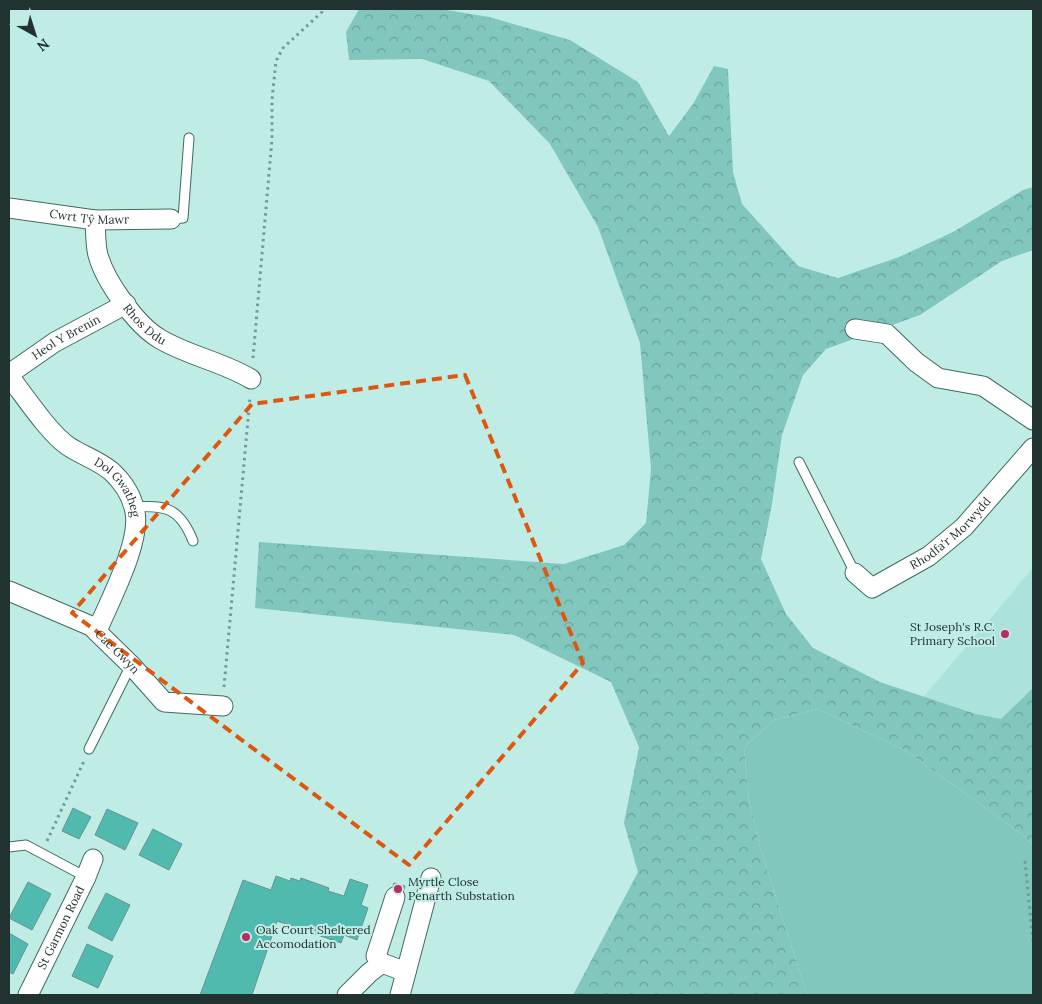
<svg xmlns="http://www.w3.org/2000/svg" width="1042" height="1004" viewBox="0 0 1042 1004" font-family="Lora,serif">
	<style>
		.built { fill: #abe3db }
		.green { fill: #82c7be }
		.forest { fill: url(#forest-crowns) }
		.building { fill: #51baaf; stroke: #68948e }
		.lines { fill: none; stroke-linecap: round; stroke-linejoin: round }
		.lane-casing { stroke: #406a65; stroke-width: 11 }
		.street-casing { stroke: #406a65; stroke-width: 21 }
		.path { stroke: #779893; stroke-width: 3; stroke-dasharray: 2.5 4; stroke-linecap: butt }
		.lane { stroke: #fff; stroke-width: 9 }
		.street { stroke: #fff; stroke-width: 19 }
		.marked { fill: none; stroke: #de570e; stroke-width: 4; stroke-dasharray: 10 6; stroke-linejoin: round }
		.poi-dot { fill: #bb2d5d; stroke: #bfede6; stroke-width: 2 }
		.labels { text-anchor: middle; stroke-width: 4; stroke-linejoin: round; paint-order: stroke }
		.street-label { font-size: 12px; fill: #213330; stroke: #bfede6 }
		.poi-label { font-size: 12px; fill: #213330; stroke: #bfede6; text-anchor: start }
	</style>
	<defs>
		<pattern id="forest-crowns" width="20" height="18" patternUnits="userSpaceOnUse" patternTransform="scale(1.25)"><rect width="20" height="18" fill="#82c7be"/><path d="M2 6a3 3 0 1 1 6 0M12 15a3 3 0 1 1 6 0" fill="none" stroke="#6aa29b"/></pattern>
	</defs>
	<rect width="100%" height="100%" fill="#bfede6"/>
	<polygon class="built" points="1033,568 1033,800 920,701"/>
	<polygon class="green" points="818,709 906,751 1022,834 1033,845 1033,995 807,995 760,847 749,801 744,747 774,720"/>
	<polygon class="forest" points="359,9 441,9 489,17 570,40 638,82 669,136 693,104 714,66 728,69 733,172 742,204 798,266 838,278 899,257 953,232 1023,190 1033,187 1033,250 1002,261 920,315 826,349 803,375 782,435 772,504 761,559 786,614 813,648 880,682 976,714 1001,719 1033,688 1033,845 1022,834 906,751 818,709 774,720 744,747 749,801 760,847 807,995 573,995 638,872 624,823 639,747 611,682 514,635 255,608 259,542 564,564 624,545 646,523 651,469 640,343 598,227 550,144 489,81 422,59 349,60 346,32"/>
	<g class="building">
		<polygon points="73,808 91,817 79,839 62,831"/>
		<polygon points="107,809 138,823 125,850 95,835"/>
		<polygon points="153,829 182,844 169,870 139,855"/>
		<polygon points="276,876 290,881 291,878 300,881 301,878 329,888 328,891 344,896 350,879 368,885 361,905 368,908 357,940 344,935 341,943 277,921 252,995 200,995 243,880 271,890"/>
		<polygon points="28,882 51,894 32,930 9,918"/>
		<polygon points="394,883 405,886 402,896 391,893"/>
		<polygon points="106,893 130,905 112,941 88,928"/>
		<polygon points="9,933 28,944 13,974 9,972"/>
		<polygon points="87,944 113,956 98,988 72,976"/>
	</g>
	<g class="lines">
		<g class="lane-casing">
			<g id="lane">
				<polyline points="171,219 183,218 189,138"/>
				<polyline points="799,462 855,573"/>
				<path d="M134,507C166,505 180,508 193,541"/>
				<polyline points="89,749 131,665"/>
				<polyline points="9,847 26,845 86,877"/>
			</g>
		</g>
		<g class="street-casing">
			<g id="street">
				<path id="s1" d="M9,208L95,220L171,219"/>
				<path id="s2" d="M95,220C96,231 95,244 98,255C105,281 136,325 160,339C189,356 223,362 251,379"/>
				<polyline points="855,329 887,334 916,362 938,378 983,386 1033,420"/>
				<path id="s3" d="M9,374L55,342L126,304"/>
				<path id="s4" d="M9,376C24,395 48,432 68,446C81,455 98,460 111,471C123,482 132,495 135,512C141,543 109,602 97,631"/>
				<path id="s5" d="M855,573L872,588L929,556L964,527L1033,448"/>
				<path id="s6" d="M9,591L91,626L131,665L164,702L223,706"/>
				<polyline points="395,897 376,956 382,963 406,972"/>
				<path id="s7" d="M28,995L86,877L93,859"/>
				<polyline points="347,995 369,973 382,963"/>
				<polyline points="400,995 431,878"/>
			</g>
		</g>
		<g class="path">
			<polyline points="253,358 272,139 272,99 276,61 283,48 322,12 321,9"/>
			<polyline points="224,687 250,397"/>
			<polyline points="47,841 84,761"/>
			<polyline points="1025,861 1033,941"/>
		</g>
		<use href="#lane" class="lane"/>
		<use href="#street" class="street"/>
	</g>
	<path class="marked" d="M465,375L583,663L409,865L72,613L252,404Z"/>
	<g class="poi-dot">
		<circle cx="1005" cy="634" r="5"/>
		<circle cx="398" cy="889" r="5"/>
		<circle cx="246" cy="937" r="5"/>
	</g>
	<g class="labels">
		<g class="street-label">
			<text dy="4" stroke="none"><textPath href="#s1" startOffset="81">Cwrt Tŷ Mawr</textPath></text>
			<text dy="4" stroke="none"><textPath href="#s2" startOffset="120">Rhos Ddu</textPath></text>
			<text dy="4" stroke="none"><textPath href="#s3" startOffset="68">Heol Y Brenin</textPath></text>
			<text dy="4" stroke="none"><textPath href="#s4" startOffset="159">Dol Gwatheg</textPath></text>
			<text dy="4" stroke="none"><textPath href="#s5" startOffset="119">Rhodfa'r Morwydd</textPath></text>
			<text dy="4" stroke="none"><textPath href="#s6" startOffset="126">Cae Gwyn</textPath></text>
			<text dy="4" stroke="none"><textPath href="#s7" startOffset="75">St Garmon Road</textPath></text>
		</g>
		<g class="poi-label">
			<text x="995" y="631" text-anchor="end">St Joseph's R.C.<tspan x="995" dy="14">Primary School</tspan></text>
			<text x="408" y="886">Myrtle Close<tspan x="408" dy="14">Penarth Substation</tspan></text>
			<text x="256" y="934">Oak Court Sheltered<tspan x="256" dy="14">Accomodation</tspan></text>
		</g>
	</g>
	<rect width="1042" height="1004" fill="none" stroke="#213330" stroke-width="20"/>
	<g transform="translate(35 35) rotate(141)" stroke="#bfede6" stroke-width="4" paint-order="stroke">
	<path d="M0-4L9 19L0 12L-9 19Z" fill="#213330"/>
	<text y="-8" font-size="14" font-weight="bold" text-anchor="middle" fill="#213330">N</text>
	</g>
</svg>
